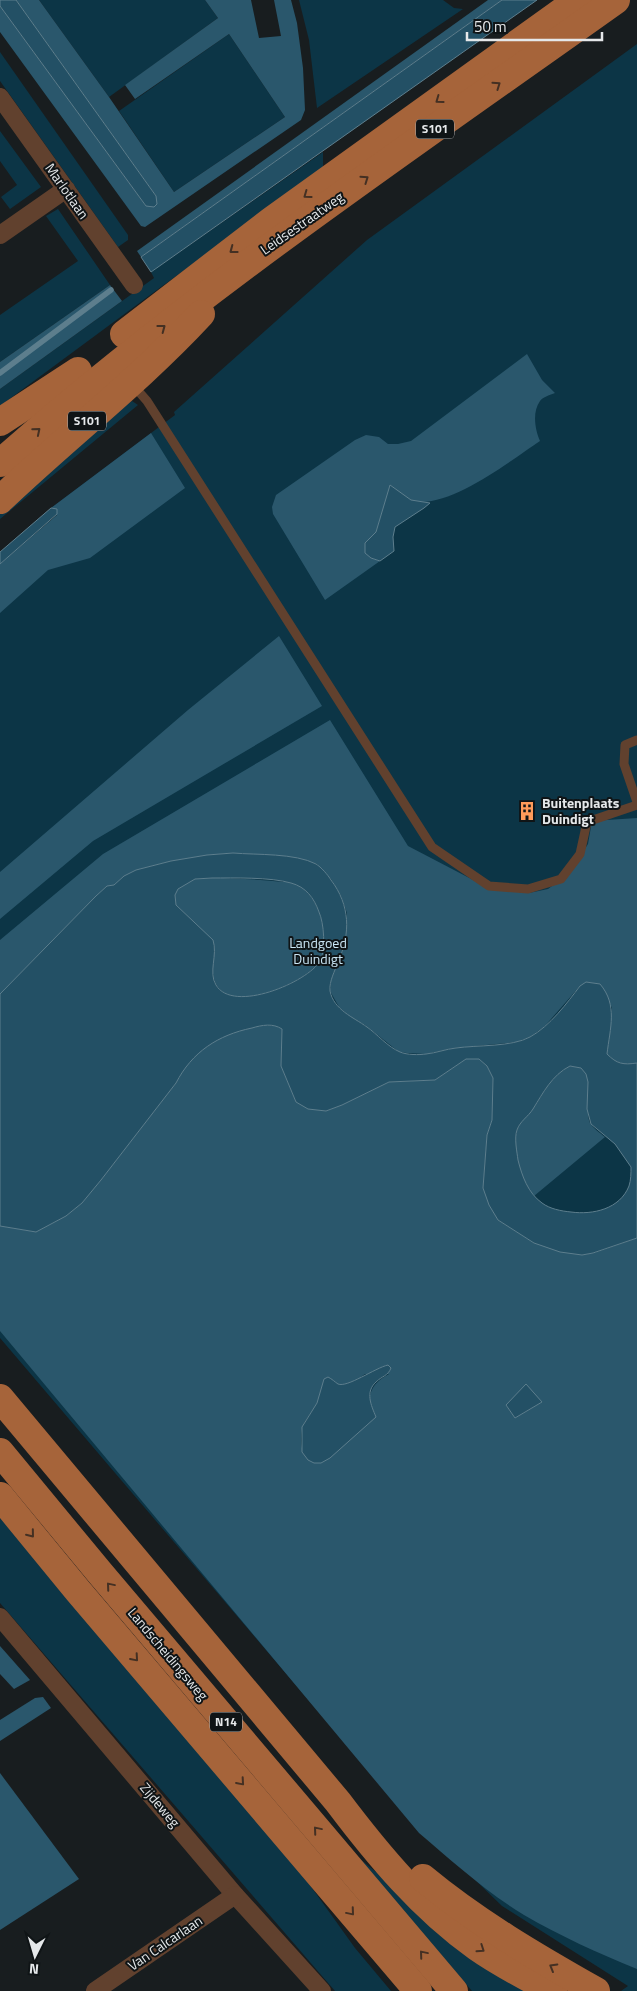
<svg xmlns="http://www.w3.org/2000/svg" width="637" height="1991" viewBox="0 0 637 1991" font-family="'Titillium Web',sans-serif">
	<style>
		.green { fill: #0c3546 }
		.forest { fill: #2a576c; fill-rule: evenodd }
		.water { fill: #235065; stroke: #5d7e8d; fill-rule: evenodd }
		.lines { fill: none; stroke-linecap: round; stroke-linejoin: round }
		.stream { stroke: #5d7e8d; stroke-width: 5.5 }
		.lane { stroke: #61412e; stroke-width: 9 }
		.street { stroke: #61412e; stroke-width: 18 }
		.primary { stroke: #a6643a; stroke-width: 28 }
		.oneway { stroke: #443023 }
		.labels { text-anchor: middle; stroke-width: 4; stroke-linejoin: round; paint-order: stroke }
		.shield { fill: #0f1416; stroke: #a5a8aa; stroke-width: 1 }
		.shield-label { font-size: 12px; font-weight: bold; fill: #e5e8ea }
		.street-label { font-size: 14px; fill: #e5e8ea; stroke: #0f1416 }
		.poi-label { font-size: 14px; font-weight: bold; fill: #e5e8ea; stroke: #0f1416; text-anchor: start }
		.park-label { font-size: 14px; fill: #cbe7f6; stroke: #0f1416 }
	</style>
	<rect width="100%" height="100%" fill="#181d1f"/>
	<g class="green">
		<polygon points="39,0 205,0 218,18 109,97"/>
		<polygon points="299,0 443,0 454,8 463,9 317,108 309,40"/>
		<polygon points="229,34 285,117 174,192 119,111"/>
		<polygon points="637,44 637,1991 621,1991 628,1986 502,1906 399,1806 0,1338 0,564 57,515 53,508 51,508 175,415 174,412 367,240"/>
		<polygon points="0,52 128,235 128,240 118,247 0,81"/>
		<polygon points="0,131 41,187 10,209 1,197 17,185 0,161"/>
		<polygon points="323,152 323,171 161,287 0,406 0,389 154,278 151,272"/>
		<polygon points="58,209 110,285 0,362 0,315 78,261 46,216"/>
		<polygon points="132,401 138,405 0,519 0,505 111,415"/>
		<polygon points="0,1516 302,1874 355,1948 391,1991 335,1991 0,1603"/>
		<polygon points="360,1859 475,1952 534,1991 472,1991"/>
	</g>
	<g class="forest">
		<polygon points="16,0 39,0 109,97 174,192 285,117 229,34 135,99 125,85 218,18 205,0 251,0 259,38 281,36 274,0 291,0 297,23 303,68 305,110 301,120 145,227 141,226 0,32 0,6 146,206 156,196"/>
		<polygon points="488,0 502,0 141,257 137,251"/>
		<polygon points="110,285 122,301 0,389 0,362"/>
		<path d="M527,354L542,380L555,393C550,395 543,397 540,401C532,412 535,430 540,441C510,461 449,509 413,501C405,499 397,490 391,486L376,532L365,543L371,558L380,561L325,600L273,514L272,507L276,495L355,440L366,435L379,437L388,444H398L411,441Z"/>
		<polygon points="151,433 185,488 90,558 48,570 0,613 0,564 57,515 53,508 51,508"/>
		<polygon points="279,636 322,706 93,841 0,919 0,872 188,710"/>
		<path d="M330,720L408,846L477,882L507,891L529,893L548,889L563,878L579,858L588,844L592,821L637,818V1063C623,1065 617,1064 607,1054L612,1007L580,986L544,1027L530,1037L517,1042L454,1048L426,1054L407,1053L399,1052L365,1025L351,1018L339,1007L330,991L331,979L341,956L346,937L347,913L341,896L331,879L317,864L292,857L233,853L207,855L171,861L136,870L124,876L114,885L107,886L96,896L0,994V940L103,854Z"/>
		<path d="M212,878C232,878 252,879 273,881C279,882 286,881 292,883C306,887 314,899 319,912C324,923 326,951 320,961C307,982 231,1015 216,984C210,973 214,958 215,947L201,929L176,905L175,895L177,889L195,879Z"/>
		<path d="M265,1025L277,1026L282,1029L281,1066L296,1102L326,1111L342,1105L389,1082L435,1080L466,1059H479L487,1066L493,1078L492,1120L487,1135L483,1188L498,1220L534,1243L582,1255L594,1253L637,1238V1969C598,1953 560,1936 524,1915C486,1892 452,1861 419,1833L0,1331V1226L36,1232L66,1216L82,1203L101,1180L176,1083C187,1061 209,1039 234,1031C244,1028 255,1027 265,1025ZM365,1374H389C377,1381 371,1386 369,1401L321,1463C302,1463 299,1445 302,1429C304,1421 312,1412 316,1405C320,1397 322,1388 324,1379C334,1379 332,1382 339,1385C348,1388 358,1379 365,1374ZM542,1402L515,1418L506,1405Z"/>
		<path d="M570,1066C573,1067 579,1067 581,1068C595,1077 584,1109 590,1123C593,1128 600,1133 605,1137L534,1196C521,1181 508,1142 520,1124C524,1116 532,1111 537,1103C546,1088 554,1074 570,1066Z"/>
		<polygon points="0,1646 30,1680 14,1689 0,1674"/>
		<polygon points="43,1697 51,1708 0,1741 0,1720 35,1698"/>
		<polygon points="0,1773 79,1879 0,1930"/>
	</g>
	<g class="water">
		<polygon points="0,0 16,0 156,196 157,204 154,207 146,206 0,6"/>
		<polygon points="502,0 537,0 151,272 141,257"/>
		<polygon points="390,485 411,500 430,503 424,508 395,527 393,537 394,551 380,561 371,558 365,553 365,543 376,532"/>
		<polygon points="51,508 57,509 57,514 0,564 0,552"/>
		<path d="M233,853C257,855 295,853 316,864C321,867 328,875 331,880C350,905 351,933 338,962C335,971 329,981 330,991C334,1010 353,1017 367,1027C377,1034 388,1047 400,1052C407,1055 419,1055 426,1054C436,1053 446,1049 456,1048C477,1045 512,1047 530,1037C550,1026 567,1003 580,986L586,982L600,984C618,1005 610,1028 607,1054C617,1064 623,1065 637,1063V1238L593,1253L582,1255L560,1252L534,1243L498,1220L489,1205L483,1188L487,1135L492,1120L493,1078L487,1066L479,1059H466L435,1080L389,1082L342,1105L326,1111L308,1109L296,1102L281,1066L282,1029C273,1023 262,1025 252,1028C218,1035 192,1052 176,1083L101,1180L82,1203L66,1216L36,1232L0,1226V994L96,896L107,886L114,885L124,876L136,870L171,861L207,855ZM212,878C233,878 271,877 291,883C306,887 314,898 319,912C324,923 326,950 320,961C308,982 233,1014 216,985C208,972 218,955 213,940L176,905L175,895L178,889L195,879ZM570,1066L581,1068L586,1074L588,1082L587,1109L591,1124L615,1144L631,1167C631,1173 631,1180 629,1186C620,1209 593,1215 571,1212C561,1211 550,1209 542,1203C528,1193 522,1176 518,1160C517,1152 514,1138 517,1130C520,1121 528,1117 533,1109C543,1093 552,1075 570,1066Z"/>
		<path d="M388,1365L391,1368C388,1376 382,1376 376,1382C365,1392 371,1405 376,1417L330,1458L321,1463H314L308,1460L302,1452V1427L317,1403L324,1379L328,1377C332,1379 335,1382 338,1384C347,1388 375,1368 388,1365Z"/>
		<polygon points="526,1384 542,1402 515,1418 506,1405"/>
	</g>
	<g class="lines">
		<polyline class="stream" points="0,373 111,290"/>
		<g class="lane">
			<polyline points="133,385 147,401 432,847 489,886 528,889 561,879 580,854 587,822 637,805"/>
			<polyline points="637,740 625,745 624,764 637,802"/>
		</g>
		<g class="street">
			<polyline points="0,97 134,285"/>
			<polyline points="0,235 66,189"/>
			<polyline points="0,1617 235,1895 322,1991"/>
			<polyline points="95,1991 235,1895"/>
		</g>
		<g class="primary">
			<polyline points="124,334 272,220 578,0"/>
			<polyline points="0,422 78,371"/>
			<path d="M0,463C193,293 407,149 616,0"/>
			<path d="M0,500C66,437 139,381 201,314"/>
			<path d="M0,1398L338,1802C378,1855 422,1908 477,1947C501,1964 527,1977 553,1991"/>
			<polyline points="0,1452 100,1573 454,1991"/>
			<polyline points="0,1496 78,1591 418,1991"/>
			<path d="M423,1878C476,1922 536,1957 596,1991"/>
		</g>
	</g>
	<defs><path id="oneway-chevron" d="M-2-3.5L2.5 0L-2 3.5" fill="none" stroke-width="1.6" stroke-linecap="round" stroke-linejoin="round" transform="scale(1.25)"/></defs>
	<g class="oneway">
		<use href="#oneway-chevron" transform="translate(497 85) rotate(-35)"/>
		<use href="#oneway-chevron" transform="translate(439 100) rotate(144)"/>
		<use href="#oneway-chevron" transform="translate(365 179) rotate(-35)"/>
		<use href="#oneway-chevron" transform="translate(307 195) rotate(144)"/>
		<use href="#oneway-chevron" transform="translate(233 250) rotate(143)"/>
		<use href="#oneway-chevron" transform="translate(162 328) rotate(-37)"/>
		<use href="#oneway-chevron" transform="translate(37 431) rotate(-40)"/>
		<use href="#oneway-chevron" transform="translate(31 1534) rotate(51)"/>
		<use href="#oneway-chevron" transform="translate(110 1586) rotate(-130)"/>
		<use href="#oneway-chevron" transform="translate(135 1658) rotate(49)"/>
		<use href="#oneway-chevron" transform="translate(241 1782) rotate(49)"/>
		<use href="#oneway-chevron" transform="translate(317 1830) rotate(-130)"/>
		<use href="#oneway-chevron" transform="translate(351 1912) rotate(50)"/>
		<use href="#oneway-chevron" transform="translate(481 1949) rotate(34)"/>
		<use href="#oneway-chevron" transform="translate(423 1954) rotate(-130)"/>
		<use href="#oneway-chevron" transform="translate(553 1967) rotate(-150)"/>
	</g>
	<defs>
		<g id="building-bare" transform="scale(1.5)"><path d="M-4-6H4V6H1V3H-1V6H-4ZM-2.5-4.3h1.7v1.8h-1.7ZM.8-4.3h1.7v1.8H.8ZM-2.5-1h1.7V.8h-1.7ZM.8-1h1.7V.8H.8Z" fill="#ff9b5a" stroke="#0f1416" stroke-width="2.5" paint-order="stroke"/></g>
	</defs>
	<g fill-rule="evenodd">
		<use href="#building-bare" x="527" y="811"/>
	</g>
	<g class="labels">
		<g class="shield">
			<rect x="416" y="119.5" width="38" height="19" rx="4"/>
			<rect x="68" y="411.5" width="38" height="19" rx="4"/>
			<rect x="210" y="1712.5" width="32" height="19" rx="4"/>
		</g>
		<g class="shield-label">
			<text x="435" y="133">S101</text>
			<text x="87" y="425">S101</text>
			<text x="226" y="1726">N14</text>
		</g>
		<g class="street-label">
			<text transform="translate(67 191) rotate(55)" y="5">Marlotlaan</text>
			<text transform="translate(302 223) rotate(-35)" y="5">Leidsestraatweg</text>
			<text transform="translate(168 1654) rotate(50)" y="5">Landscheidingsweg</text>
			<text transform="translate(160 1805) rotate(50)" y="5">Zijdeweg</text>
			<text transform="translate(165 1943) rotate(-34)" y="5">Van Calcarlaan</text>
		</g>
		<g class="poi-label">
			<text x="542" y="808">Buitenplaats<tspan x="542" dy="16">Duindigt</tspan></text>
		</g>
		<g class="park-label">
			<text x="318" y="948">Landgoed<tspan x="318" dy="16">Duindigt</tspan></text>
		</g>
	</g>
	<g transform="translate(35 1956) rotate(185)" stroke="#0f1416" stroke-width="4" paint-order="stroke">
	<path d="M0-4L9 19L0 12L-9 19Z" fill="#e5e8ea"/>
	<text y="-8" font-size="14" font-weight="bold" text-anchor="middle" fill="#e5e8ea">N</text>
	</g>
	<path d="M467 32v8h135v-8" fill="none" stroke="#e5e8ea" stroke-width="2.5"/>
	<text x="474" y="32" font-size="15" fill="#e5e8ea" stroke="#0f1416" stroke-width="4" paint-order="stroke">50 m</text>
</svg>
